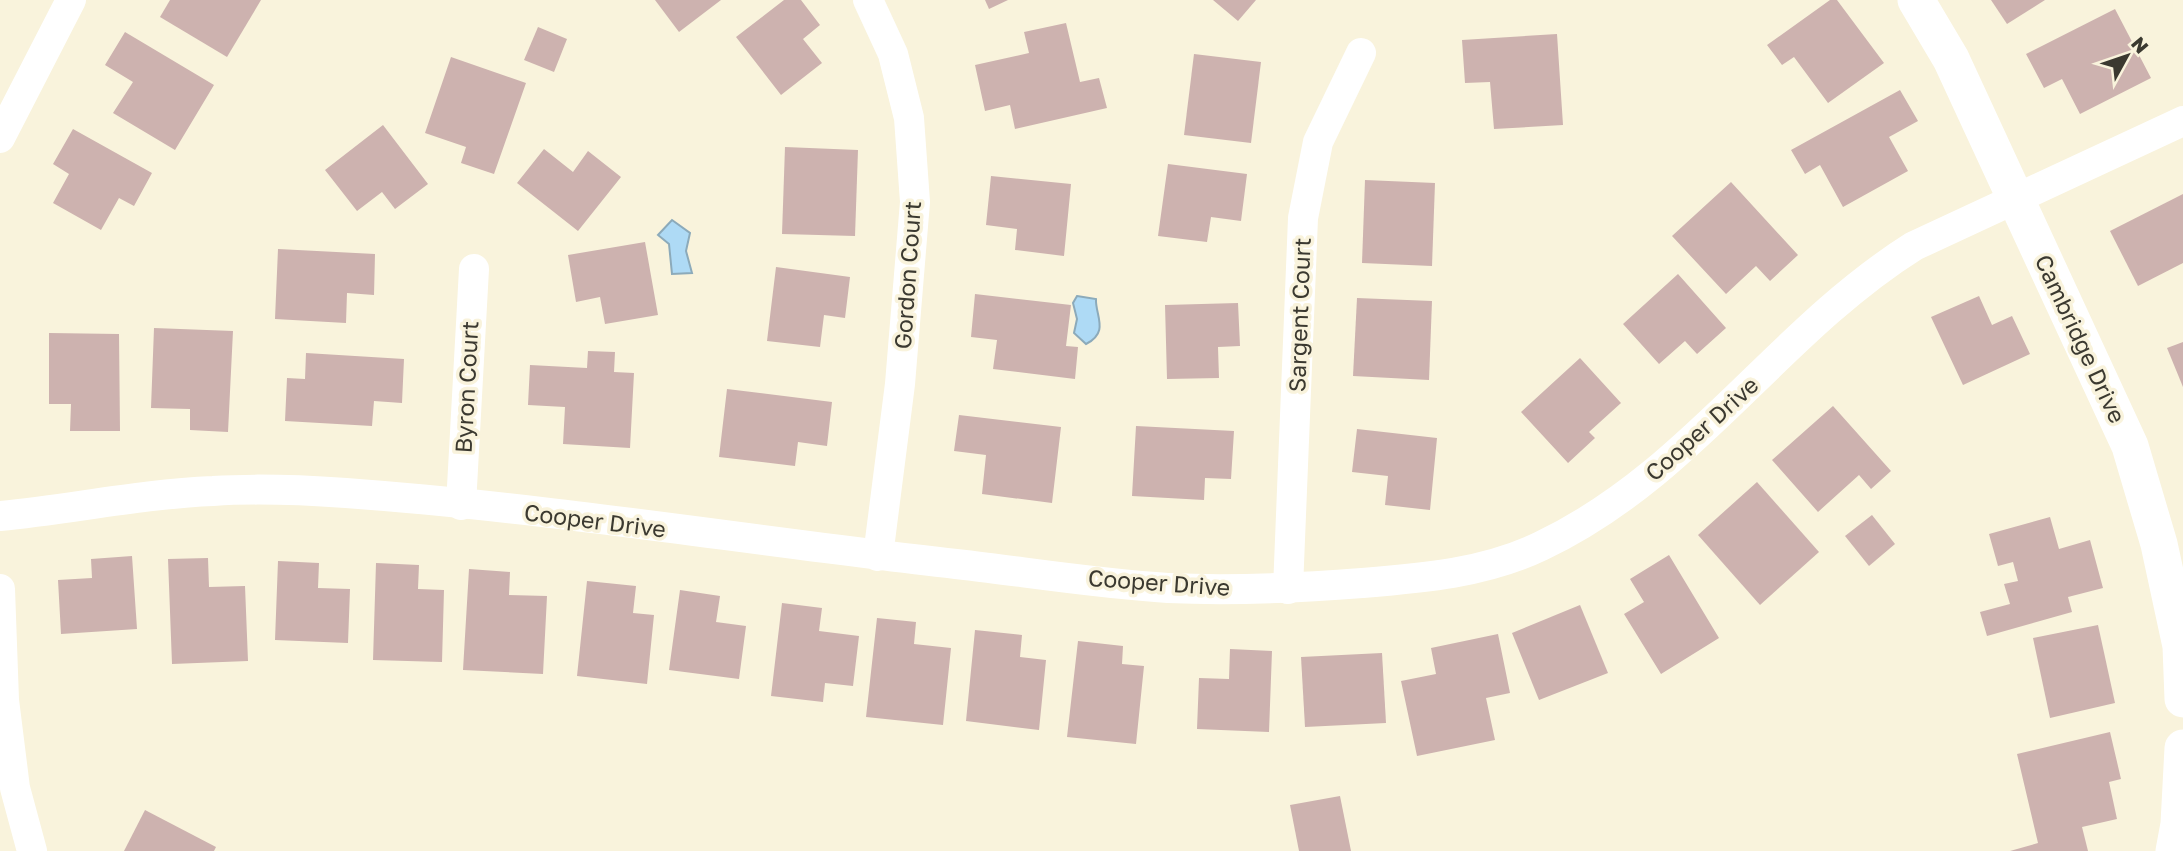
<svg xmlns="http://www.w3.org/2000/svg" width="2183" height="851" viewBox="0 0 2183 851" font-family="'Golos Text',sans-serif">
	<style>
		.water { fill: #aedaf5; stroke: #8caaba; stroke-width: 2 }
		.building { fill: #cdb2af }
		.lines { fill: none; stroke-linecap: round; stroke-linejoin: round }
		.minor { stroke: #fff; stroke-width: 30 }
		.tertiary { stroke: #fff; stroke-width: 37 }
		.labels { text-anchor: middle; stroke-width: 7; stroke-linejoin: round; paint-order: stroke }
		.street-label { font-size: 23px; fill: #3b3930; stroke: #f9f3dc }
	</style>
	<rect width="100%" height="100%" fill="#f9f3dc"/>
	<g class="water">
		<polygon points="672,220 690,233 686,251 692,273 672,274 669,244 658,235"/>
		<path d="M1077,296L1096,299C1095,315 1110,332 1086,344L1074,333L1077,319L1073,303Z"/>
	</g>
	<g class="building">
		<polygon points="170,0 261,0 227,57 160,17"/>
		<polygon points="655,0 721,0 679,32"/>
		<polygon points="784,0 801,0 820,25 803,39 822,63 781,95 736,37"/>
		<polygon points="985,0 1008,0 989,9"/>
		<polygon points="1213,0 1256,0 1238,21"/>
		<polygon points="1830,0 1837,0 1884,63 1828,103 1794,57 1782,65 1767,45"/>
		<polygon points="1991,0 2045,0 2007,24"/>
		<polygon points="2115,9 2151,78 2080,114 2062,79 2044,88 2026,54"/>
		<polygon points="1066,23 1080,82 1099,78 1107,108 1015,129 1010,105 985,111 975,65 1029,53 1024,32"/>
		<polygon points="538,27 567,39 554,72 524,60"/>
		<polygon points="125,32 214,85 175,150 113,113 133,82 105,65"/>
		<polygon points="1557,34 1563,125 1494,129 1490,82 1465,83 1462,40"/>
		<polygon points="1194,54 1261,62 1251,143 1184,135"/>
		<polygon points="451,57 526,83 494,174 461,163 466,147 425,133"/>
		<polygon points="1900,90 1918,121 1889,137 1908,171 1843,207 1820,165 1805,174 1791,150"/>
		<polygon points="383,125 428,184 395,209 382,192 357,211 325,170"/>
		<polygon points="73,129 152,173 134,206 119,198 101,230 53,203 69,174 53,164"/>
		<polygon points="785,147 858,150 855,236 782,234"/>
		<polygon points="544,149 573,172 588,151 621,177 578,231 517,183"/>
		<polygon points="1168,164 1247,174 1241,221 1211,217 1207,242 1158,236"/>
		<polygon points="991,176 1071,184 1064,256 1015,250 1017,229 986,225"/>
		<polygon points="1365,180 1435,183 1432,266 1362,263"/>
		<polygon points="1731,182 1798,255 1770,281 1756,266 1726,294 1672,236"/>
		<polygon points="2183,194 2183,263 2138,286 2110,231"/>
		<polygon points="645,242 658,315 605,324 600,297 576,302 568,255"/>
		<polygon points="278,249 375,254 374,295 347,293 346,323 275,319"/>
		<polygon points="776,267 850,277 845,318 824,315 820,347 767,341"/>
		<polygon points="1678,274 1726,328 1697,354 1685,341 1659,364 1623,324"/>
		<polygon points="975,294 1071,305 1066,346 1078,347 1075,379 993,369 997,340 971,337"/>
		<polygon points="1979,296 1992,325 2012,316 2030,354 1963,385 1931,317"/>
		<polygon points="1357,298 1432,301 1429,380 1353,376"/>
		<polygon points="1238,303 1240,346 1218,347 1219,378 1167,379 1165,305"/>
		<polygon points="154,328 233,331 228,432 190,430 190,409 151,408"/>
		<polygon points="49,333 119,334 120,431 70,431 71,404 49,404"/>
		<polygon points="2183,342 2183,387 2167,348"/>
		<polygon points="588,351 615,352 614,372 634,373 630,448 563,444 565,407 528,405 530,365 587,368"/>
		<polygon points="306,353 404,359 402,403 374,401 372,426 285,421 287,378 305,379"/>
		<polygon points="1580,358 1621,403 1589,432 1595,438 1568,463 1521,412"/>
		<polygon points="727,389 832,402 827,446 798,442 795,466 719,457"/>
		<polygon points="1833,406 1891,471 1871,489 1859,475 1818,512 1772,460"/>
		<polygon points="959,415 1061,427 1052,503 982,494 986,455 954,451"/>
		<polygon points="1136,426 1234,431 1231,479 1205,478 1204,500 1132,496"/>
		<polygon points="1357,429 1437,438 1430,510 1385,505 1388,476 1352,472"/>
		<polygon points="1757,482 1819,552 1760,605 1698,535"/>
		<polygon points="1872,515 1895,544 1869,566 1845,536"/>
		<polygon points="2050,517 2059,549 2090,540 2103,588 2068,597 2072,612 1987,636 1980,612 2010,604 2004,584 2018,581 2013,562 1998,566 1989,534"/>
		<polygon points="1669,555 1719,638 1661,674 1624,614 1644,602 1630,579"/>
		<polygon points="132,556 137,629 61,634 58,580 92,578 91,559"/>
		<polygon points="208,558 209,587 245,586 248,661 172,664 168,559"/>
		<polygon points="278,561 319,563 318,588 350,589 348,643 275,640"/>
		<polygon points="376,563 419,565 418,589 444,590 442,662 373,660"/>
		<polygon points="469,569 510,572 509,595 547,596 543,674 463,670"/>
		<polygon points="587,581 636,586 633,613 654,615 647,684 577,676"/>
		<polygon points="680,590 720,596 716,622 746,626 739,679 669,670"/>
		<polygon points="782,603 822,608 819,631 859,636 853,686 825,683 823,702 771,696"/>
		<polygon points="1580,605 1608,673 1539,700 1512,633"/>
		<polygon points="877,618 916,622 914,644 951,648 943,725 866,717"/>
		<polygon points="2098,625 2115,703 2050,718 2033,638"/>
		<polygon points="975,630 1022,635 1020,657 1046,660 1039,730 966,721"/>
		<polygon points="1498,634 1510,693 1486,698 1495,740 1417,756 1401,681 1436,674 1431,648"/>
		<polygon points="1078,641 1123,646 1122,664 1144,666 1136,744 1067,737"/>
		<polygon points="1230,649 1272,651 1269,732 1197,729 1199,678 1229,679"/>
		<polygon points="1382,653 1386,723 1305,727 1301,657"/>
		<polygon points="2110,732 2121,779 2109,782 2117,819 2082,827 2088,851 2010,851 2038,843 2017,754"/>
		<polygon points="1340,796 1351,851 1299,851 1290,805"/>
		<polygon points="145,810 216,847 214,851 124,851"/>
	</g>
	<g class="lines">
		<g class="minor">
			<polyline points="868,0 893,54 909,118 915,202 900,384 878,556"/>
			<polyline points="0,138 71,0"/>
			<polyline points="461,505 474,269"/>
			<path d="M0,516C71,509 142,494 213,491C257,488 302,490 346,493C553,508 759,542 965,565C1032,573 1101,584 1168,588C1233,591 1298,588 1362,583C1423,578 1485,573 1541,546C1691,475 1777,332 1914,246L2183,121"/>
			<polyline points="0,589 4,700 15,788 32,851"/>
			<polyline points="1288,589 1303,218 1318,142 1361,53"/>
		</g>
		<g class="tertiary">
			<polyline points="1916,0 1951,59 2130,446 2159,544 2181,646 2183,699"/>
			<polyline points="2174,851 2179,824 2183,748"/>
		</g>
	</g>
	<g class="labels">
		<g class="street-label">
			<text transform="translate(908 275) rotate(-86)" y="8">Gordon Court</text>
			<text transform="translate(1300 315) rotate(-88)" y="8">Sargent Court</text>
			<text transform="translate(2080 339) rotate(65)" y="8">Cambridge Drive</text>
			<text transform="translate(467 387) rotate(-87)" y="8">Byron Court</text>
			<text transform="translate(1702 429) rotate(-42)" y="8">Cooper Drive</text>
			<text transform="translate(595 521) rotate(7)" y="8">Cooper Drive</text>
			<text transform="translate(1159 583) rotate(4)" y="8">Cooper Drive</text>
		</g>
	</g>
	<g transform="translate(2127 56) rotate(50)" stroke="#f9f3dc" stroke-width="5" paint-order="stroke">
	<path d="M0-5L12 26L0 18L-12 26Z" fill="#3b3930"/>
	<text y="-10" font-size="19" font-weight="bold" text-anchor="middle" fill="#3b3930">N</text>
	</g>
</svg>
